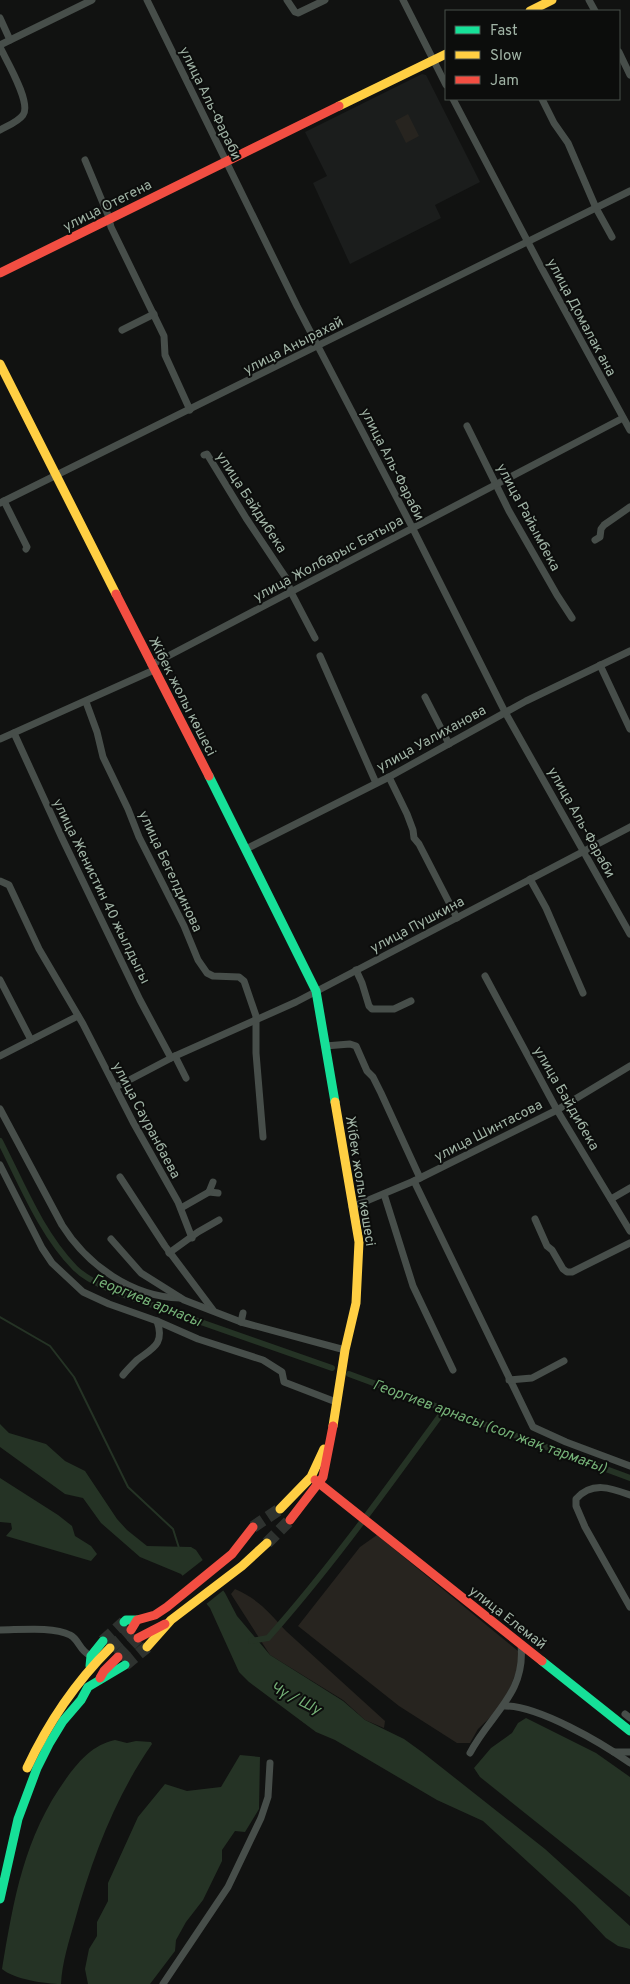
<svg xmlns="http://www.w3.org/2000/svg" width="630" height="1984" viewBox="0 0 630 1984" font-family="Overpass,sans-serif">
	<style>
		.built { fill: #1b1d1c }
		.green { fill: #27241f }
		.water { fill: #253325 }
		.pier { fill: #111211 }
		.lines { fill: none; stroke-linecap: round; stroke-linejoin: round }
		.stream { stroke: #253325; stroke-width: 2 }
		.canal { stroke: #253325; stroke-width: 6 }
		.highway-tunnel { stroke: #2e322f; stroke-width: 12; stroke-dasharray: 12 6; stroke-linecap: butt }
		.street { stroke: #474e4a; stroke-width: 7 }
		.fast { stroke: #16e098; stroke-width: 9 }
		.slow { stroke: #ffcf43; stroke-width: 9 }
		.jam { stroke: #f24e42; stroke-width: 9 }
		.labels { text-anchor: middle; stroke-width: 4; stroke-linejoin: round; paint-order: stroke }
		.street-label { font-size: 14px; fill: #a1b4a6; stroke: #0c0d0c }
		.water-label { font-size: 15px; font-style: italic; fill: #75b177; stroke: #0c0d0c }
	</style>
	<rect width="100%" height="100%" fill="#111211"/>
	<polygon class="built" points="422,74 426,75 480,182 435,205 441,218 350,264 313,183 327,176 305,132"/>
	<g class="green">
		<polygon points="408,114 419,136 406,143 395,121"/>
		<polygon points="377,1535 518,1651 521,1659 504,1704 478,1729 470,1743 457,1743 399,1706 298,1626 360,1547"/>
		<path d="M235,1589C258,1599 269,1612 286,1631L385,1721L384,1728L365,1720L343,1700L270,1655L231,1594Z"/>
	</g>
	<g class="water">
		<polygon points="0,1424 9,1433 46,1444 65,1461 85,1471 117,1519 127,1530 147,1546 191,1547 196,1550 225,1593 237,1616 270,1655 343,1701 365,1720 404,1739 422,1752 545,1849 630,1926 630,1949 618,1946 606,1938 575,1905 483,1821 437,1800 335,1740 316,1732 249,1682 239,1672 210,1608 181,1574 140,1557 101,1523 83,1498 65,1494 0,1447"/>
		<polygon points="0,1478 58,1515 72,1526 75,1536 91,1546 97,1554 91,1561 6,1536 12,1529 11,1523 0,1522"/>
		<polygon points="526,1718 596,1753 630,1777 630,1897 480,1777 474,1768 491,1748 512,1733 518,1723"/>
		<path d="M115,1740L127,1743L136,1741L151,1742L152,1744C115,1797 92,1859 75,1920C69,1941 62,1963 61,1984C46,1984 13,1979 2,1969C14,1898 24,1836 68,1776C81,1759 93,1745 115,1740Z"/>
		<polygon points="240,1755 260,1757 259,1809 245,1832 235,1831 222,1850 222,1861 203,1900 186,1922 176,1940 175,1951 150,1984 88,1984 85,1969 89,1949 97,1936 97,1922 108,1901 108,1883 138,1817 165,1784 187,1791 221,1787"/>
	</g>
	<polygon class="pier" points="204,1559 225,1589 205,1605 181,1577"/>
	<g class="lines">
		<polyline class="stream" points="0,1317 50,1346 74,1377 128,1487 173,1529 179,1548"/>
		<g class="canal">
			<path d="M0,1141C22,1184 41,1233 75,1268C96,1289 146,1302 175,1313C227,1331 280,1350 332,1368"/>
			<polyline points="349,1374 630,1478"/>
			<path d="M251,1641L268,1638C332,1566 388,1487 445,1409"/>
		</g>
		<g class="highway-tunnel">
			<polyline points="253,1527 280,1509"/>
			<polyline points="267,1543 290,1520"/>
			<polyline points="103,1641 124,1622"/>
			<polyline points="110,1648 131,1630"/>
			<polyline points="118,1657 138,1638"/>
			<polyline points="125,1665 147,1647"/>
		</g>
		<g class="street">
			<polyline points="147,0 297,306 412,527 505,712 630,934"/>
			<polyline points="287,0 295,12 298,13 325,0"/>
			<polyline points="403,0 446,85"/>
			<polyline points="589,0 595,11"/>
			<polyline points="0,18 10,40"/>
			<polyline points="0,45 92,0"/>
			<path d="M0,47C6,60 32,103 23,115C18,122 7,126 0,130"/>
			<polyline points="619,52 630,75"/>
			<polyline points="453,99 541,267 630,430"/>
			<polyline points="542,99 554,123 568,143 596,208 612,237"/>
			<polyline points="85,160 108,215 111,227 164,336 165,355 190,410"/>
			<polyline points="122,330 154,314"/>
			<polyline points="467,426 509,511 557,595 572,618"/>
			<polyline points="204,455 207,454 246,518 286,578 291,592 315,638"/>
			<polyline points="4,501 27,547 26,549"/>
			<polyline points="0,503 630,191"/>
			<polyline points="595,540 600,537 601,529 604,525 630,507"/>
			<polyline points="320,656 376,783"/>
			<polyline points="151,665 623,418"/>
			<polyline points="600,665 630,729"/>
			<polyline points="425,697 449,744"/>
			<polyline points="86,702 97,732 103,757 128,809 139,837 184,926 198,960 207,973 213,976 239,977 244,981 256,1016 256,1053 263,1137"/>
			<polyline points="14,733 62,838 140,1000 171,1058"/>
			<polyline points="0,739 154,670"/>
			<polyline points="389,777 407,814 413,830 414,838 419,844 457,918"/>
			<polyline points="246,849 389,777 526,701 630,651"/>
			<polyline points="530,879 546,908 583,993"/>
			<polyline points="0,881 9,885 39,949 83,1024 133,1122 178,1202 192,1238"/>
			<polyline points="356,970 362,983 369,1006 372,1009 394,1009 411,1001"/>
			<polyline points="485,976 557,1110 630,1231"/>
			<polyline points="0,980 31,1040"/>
			<polyline points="325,1046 350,1044 356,1046 367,1071 373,1077 381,1093 420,1178"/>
			<polyline points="0,1056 78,1016"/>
			<polyline points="175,1056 186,1078"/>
			<polyline points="116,1087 175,1056 296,1002 630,827"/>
			<path d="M0,1109L62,1225C87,1265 132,1297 180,1298"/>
			<polyline points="0,1165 42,1248 52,1263 83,1292 109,1304 157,1321 198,1339 263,1360 282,1372 284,1382 336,1402"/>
			<polyline points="120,1177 165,1246 213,1310"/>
			<polyline points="414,1181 533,1427 566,1442 630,1466"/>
			<polyline points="209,1192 218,1193"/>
			<polyline points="384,1194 413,1286 453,1370"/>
			<polyline points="611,1199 630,1188"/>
			<polyline points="352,1207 414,1181 557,1110 630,1066"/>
			<polyline points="181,1208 209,1192 213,1182"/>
			<polyline points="535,1219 547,1246 552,1250 563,1269 567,1272 572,1272 630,1243"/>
			<polyline points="111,1239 141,1273 184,1300 241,1322 345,1350"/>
			<polyline points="169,1253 198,1232 219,1220"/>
			<polyline points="241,1322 243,1313"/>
			<path d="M123,1375C127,1370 132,1365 137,1360C153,1348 165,1344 157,1321"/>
			<polyline points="509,1380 532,1378 564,1361"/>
			<path d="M630,1495C611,1488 592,1481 576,1499V1506L585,1527L630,1607"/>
			<path d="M0,1630C19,1630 53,1626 70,1635C79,1639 79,1651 91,1656"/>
			<path d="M505,1706C539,1706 602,1743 630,1763"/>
			<polyline points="625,1714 630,1718"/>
			<polyline points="614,1752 630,1752"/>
			<path d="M470,1753C490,1714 526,1694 521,1645"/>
			<polyline points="163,1984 228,1887 261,1818 268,1797 270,1763"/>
		</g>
		<g class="fast">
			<polyline points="209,776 316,991 335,1102"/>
			<polyline points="124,1622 126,1620 137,1620"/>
			<polyline points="542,1661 630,1731"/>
			<polyline points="90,1666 91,1656 103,1641"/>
			<polyline points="0,1899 18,1819 37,1768 49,1744 63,1721 81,1700 88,1687 125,1665"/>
		</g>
		<g class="slow">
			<polyline points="530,11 552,0"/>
			<polyline points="339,106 446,54"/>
			<polyline points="0,364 116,594"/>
			<polyline points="333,1426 345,1350 356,1303 359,1242 335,1102"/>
			<polyline points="280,1509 311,1477 324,1449"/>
			<polyline points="147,1647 171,1620 242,1566 267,1543"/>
			<path d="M27,1768C48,1723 75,1683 110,1648"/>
		</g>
		<g class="jam">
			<polyline points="0,273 339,106"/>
			<polyline points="116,594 209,776"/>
			<polyline points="315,1480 542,1661"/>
			<polyline points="290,1520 323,1477 333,1426"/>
			<polyline points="131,1630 137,1620 155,1615 167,1607 232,1554 253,1527"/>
			<polyline points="138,1638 165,1624"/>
			<polyline points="100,1678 104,1671 118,1657"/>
		</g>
	</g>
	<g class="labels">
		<g class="street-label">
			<text transform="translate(211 103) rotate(64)" y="5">улица Аль-Фараби</text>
			<text transform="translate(107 205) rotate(-27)" y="5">улица Отегена</text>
			<text transform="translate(582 317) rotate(62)" y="5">улица Домалак ана</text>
			<text transform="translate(293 345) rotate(-27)" y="5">улица Анырахай</text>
			<text transform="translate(393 464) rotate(63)" y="5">улица Аль-Фараби</text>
			<text transform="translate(252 502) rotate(57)" y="5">улица Байдибека</text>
			<text transform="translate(529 517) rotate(62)" y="5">улица Райымбека</text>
			<text transform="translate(328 558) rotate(-28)" y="5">улица Жолбарыс Батыра</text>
			<text transform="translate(183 696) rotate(63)" y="5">Жібек жолы көшесі</text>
			<text transform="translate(431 738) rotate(-29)" y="5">улица Уалиханова</text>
			<text transform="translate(582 822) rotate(61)" y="5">улица Аль-Фараби</text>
			<text transform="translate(171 871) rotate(65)" y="5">улица Бегелдинова</text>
			<text transform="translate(102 891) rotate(64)" y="5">улица Женистин 40 жылдыгы</text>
			<text transform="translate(417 924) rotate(-28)" y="5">улица Пушкина</text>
			<text transform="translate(567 1098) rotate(60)" y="5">улица Байдибека</text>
			<text transform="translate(147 1120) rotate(62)" y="5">улица Сауранбаева</text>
			<text transform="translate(488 1130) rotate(-27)" y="5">улица Шинтасова</text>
			<text transform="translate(361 1181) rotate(81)" y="5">Жібек жолы көшесі</text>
			<text transform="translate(508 1617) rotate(38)" y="5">улица Елемай</text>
		</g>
		<g class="water-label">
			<text transform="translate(147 1300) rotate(22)" y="5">Георгиев арнасы</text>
			<text transform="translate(490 1426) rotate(20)" y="5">Георгиев арнасы (сол жақ тармағы)</text>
			<text transform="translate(296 1698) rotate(27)" y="5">Чү / Шу</text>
		</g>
	</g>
	<rect x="445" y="10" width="175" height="90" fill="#0c0d0c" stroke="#48504a"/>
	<rect x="455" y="26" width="25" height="8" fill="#16e098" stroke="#48504a"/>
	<text x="490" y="35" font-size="15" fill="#a1b4a6">Fast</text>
	<rect x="455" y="51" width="25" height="8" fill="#ffcf43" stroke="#48504a"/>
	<text x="490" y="60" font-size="15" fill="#a1b4a6">Slow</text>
	<rect x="455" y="76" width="25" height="8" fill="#f24e42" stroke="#48504a"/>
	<text x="490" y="85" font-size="15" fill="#a1b4a6">Jam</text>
</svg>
